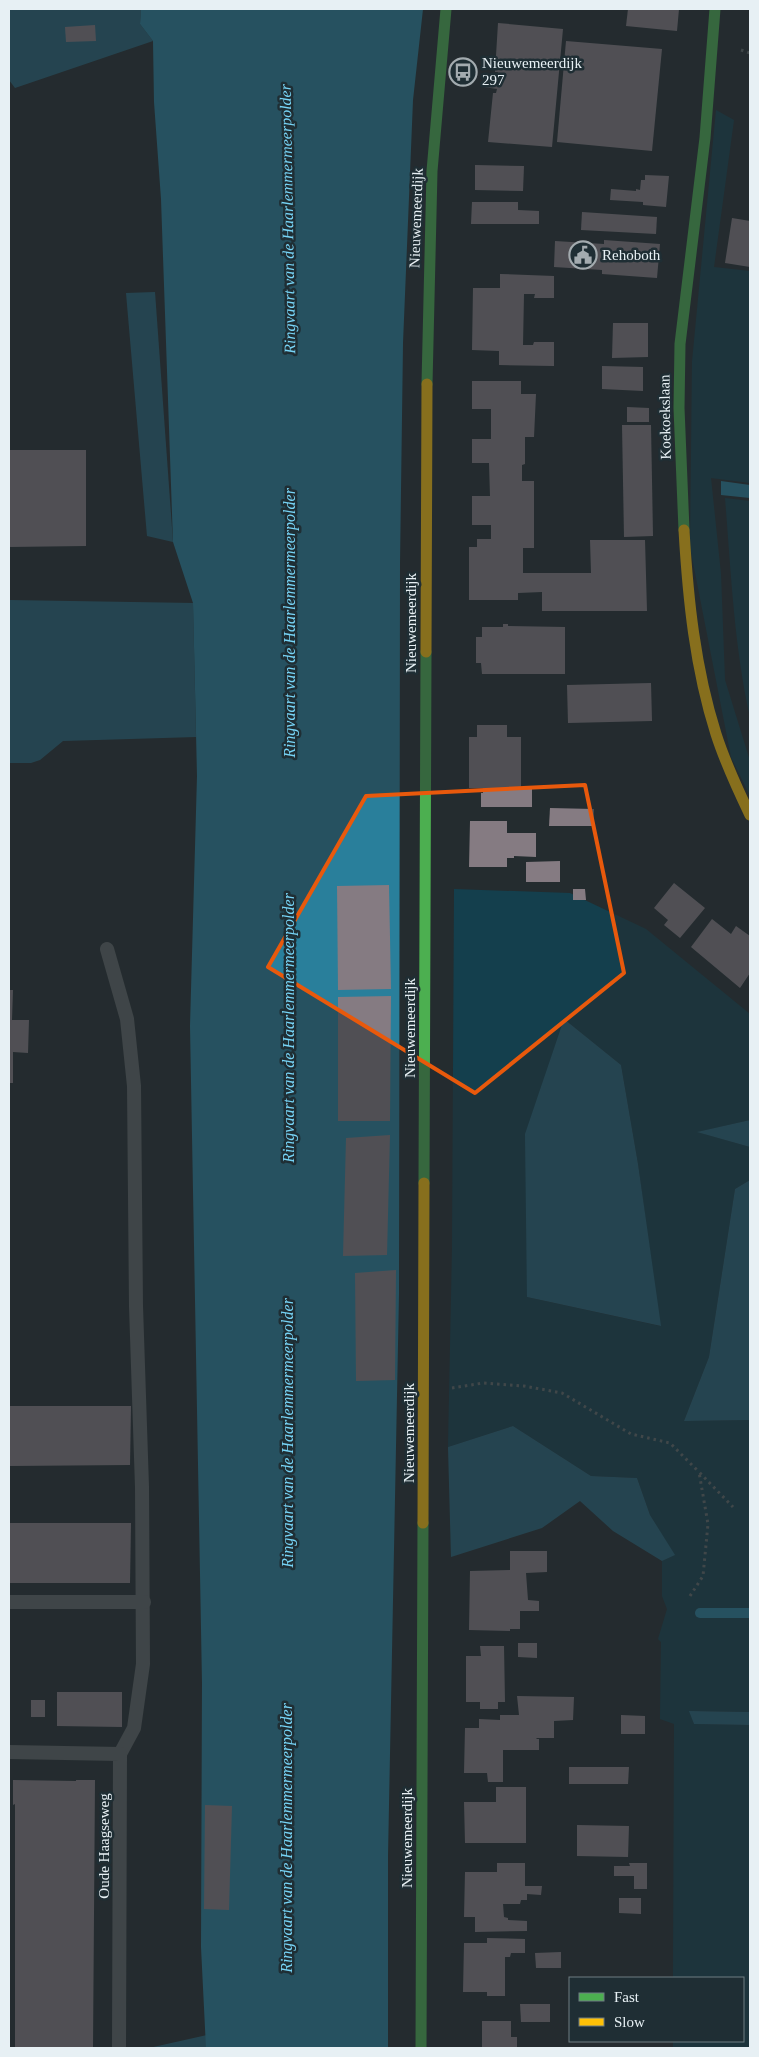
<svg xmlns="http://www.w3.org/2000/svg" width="759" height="2057" viewBox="0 0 759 2057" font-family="Georgia,serif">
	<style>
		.green { fill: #143f4d; fill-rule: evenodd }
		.forest { fill: #276379 }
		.water { fill: #297f9b }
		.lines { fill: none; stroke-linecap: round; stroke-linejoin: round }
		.stream { stroke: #297f9b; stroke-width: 10 }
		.building { fill: #857b82 }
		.path { stroke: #636869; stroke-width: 3; stroke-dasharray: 2.5 4; stroke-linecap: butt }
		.lane { stroke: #606466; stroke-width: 14 }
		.fast { stroke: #4caf50; stroke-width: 11 }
		.slow { stroke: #ffc107; stroke-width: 11 }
		.marked { fill: none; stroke: #e8590c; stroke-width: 4; stroke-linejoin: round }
		.labels { text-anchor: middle; stroke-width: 5; stroke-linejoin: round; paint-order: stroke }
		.poi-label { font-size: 15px; fill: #e7f0f4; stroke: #1f2e34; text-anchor: start }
		.street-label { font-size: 15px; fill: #e7f0f4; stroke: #1f2e34 }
		.water-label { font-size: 16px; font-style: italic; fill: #77d4f6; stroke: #1f2e34 }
	</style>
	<rect width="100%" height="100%" fill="#242c2f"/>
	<g class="green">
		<polygon points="716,110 734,120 714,267 750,271 750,483 711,478 721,574 725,680 750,761 750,796 731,757 690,547 692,362"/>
		<path d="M725,498L750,501V717C734,646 731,571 725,498Z"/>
		<path d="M454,889L570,893L646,929L750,1014V1120L698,1132L750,1147V1180L735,1189L709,1357L684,1421L750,1420V1712L690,1711L694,1724L750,1725V2048H673V2041H743V1978H673L674,1724L660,1719L661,1642L658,1639L667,1609L662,1596V1561L674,1555L650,1515L637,1478L591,1476L513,1426L448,1447L452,1248ZM564,1019L621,1065L638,1164L660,1326L527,1297Z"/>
	</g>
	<g class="forest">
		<polygon points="9,9 141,9 140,24 153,41 15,88 9,80"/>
		<polygon points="155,292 173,542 147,536 126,293"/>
		<polygon points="9,600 193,603 196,737 63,741 40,760 31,763 9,763"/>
		<polygon points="564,1019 621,1065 638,1164 661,1326 527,1297 525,1134"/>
		<polygon points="750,1120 750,1147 697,1132"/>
		<polygon points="750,1180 750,1420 684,1421 709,1357 735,1189"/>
		<polygon points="513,1426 591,1476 637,1478 650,1515 675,1555 662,1561 613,1531 580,1501 542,1528 451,1557 448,1447"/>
		<polygon points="689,1711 750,1712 750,1725 694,1724"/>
		<polygon points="207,2035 206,2048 149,2048"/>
	</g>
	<g class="water">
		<polygon points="141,9 423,9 413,100 403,343 400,563 399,1293 388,1856 388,2048 206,2048 201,1947 202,1683 190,1026 197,776 193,603 173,542 161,199 154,102 153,41 140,24"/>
		<polygon points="721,481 750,485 750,498 721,495"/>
	</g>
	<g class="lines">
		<polyline class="stream" points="700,1613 750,1613"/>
	</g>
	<g class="building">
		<polygon points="628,9 679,9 677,31 626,26"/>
		<polygon points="498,23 563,29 552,147 488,142 493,93 496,93 497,89 484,87 484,76 497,77 498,72 495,72"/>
		<polygon points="95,25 96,41 66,42 65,27"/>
		<polygon points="566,41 662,49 652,151 557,142"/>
		<polygon points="475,165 524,166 523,191 475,190"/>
		<polygon points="645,175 669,176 666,207 643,205 643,202 610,200 611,189 636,191 636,189 640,190 641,180 645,180"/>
		<polygon points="472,202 518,202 518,210 539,211 539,224 471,224"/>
		<polygon points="582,212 657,217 656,234 581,230"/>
		<polygon points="732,218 750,221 750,267 725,263"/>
		<polygon points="604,240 660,244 657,278 602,274 602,270 554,267 555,241 604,244"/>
		<polygon points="500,274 554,276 554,298 534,298 535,294 524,294 523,345 533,345 534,342 554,342 554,366 499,365 499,351 472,350 473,288 500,288"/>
		<polygon points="613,323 648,323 648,357 612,358"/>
		<polygon points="602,366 643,367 643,391 602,389"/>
		<polygon points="472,381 521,381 521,394 536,394 534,437 525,437 525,464 522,465 522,481 534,481 534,548 523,548 523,573 591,573 590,540 645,540 647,611 542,611 542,592 518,593 518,600 469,600 469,547 477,547 477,539 491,539 491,525 472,525 472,496 490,496 489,463 472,463 472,439 491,439 491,409 472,409"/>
		<polygon points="627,407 649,408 649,422 627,422"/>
		<polygon points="622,425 651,425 653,536 624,537"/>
		<polygon points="9,450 86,450 86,546 9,547"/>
		<polygon points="503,624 508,624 508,626 565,627 565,674 482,674 481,663 476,663 476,637 482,637 482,627 503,627"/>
		<polygon points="651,683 652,721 568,723 567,685"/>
		<polygon points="477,725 507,725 507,737 521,737 521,787 532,787 532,807 481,807 481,793 483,793 483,788 469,788 469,737 477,737"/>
		<polygon points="550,808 594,809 593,826 549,826"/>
		<polygon points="470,821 507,821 507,833 536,833 536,857 514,856 514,858 507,858 507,867 469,867"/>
		<polygon points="560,861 560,882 526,882 526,862"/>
		<polygon points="674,883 705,908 680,938 664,925 668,920 654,908"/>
		<polygon points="389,885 391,989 338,990 337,886"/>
		<polygon points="573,889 585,889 586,900 573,900"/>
		<polygon points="712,919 731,934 736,926 750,936 750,973 740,988 691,947"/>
		<polygon points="9,990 13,990 12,1020 29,1020 28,1053 13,1052 13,1083 9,1083"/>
		<polygon points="391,996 390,1121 338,1121 338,997"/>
		<polygon points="390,1135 387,1255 343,1256 346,1138"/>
		<polygon points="396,1270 395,1380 356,1381 355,1273"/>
		<polygon points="9,1406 131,1406 130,1465 9,1466"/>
		<polygon points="9,1523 131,1523 130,1583 9,1583"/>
		<polygon points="510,1551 547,1551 547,1572 526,1573 528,1600 539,1601 539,1611 520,1611 520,1629 510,1629 510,1631 469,1630 470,1571 510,1570"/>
		<polygon points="518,1643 537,1643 537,1658 518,1657"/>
		<polygon points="480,1646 504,1646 505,1702 498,1702 498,1709 480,1709 480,1702 466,1702 466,1656 481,1656"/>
		<polygon points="57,1692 122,1692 122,1727 57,1726"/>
		<polygon points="517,1696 574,1697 573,1720 554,1721 554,1738 537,1738 536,1739 539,1739 539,1750 503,1750 503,1782 488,1782 487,1773 464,1773 465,1728 479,1728 479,1719 500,1720 500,1715 519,1715"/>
		<rect x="31" y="1700" width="14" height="17"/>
		<polygon points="621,1715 645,1716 645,1734 621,1734"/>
		<polygon points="569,1767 629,1767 628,1784 569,1784"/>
		<polygon points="13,1780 76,1781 76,1780 95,1780 93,2048 15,2048 15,1804 13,1805"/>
		<polygon points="496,1787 526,1787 526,1843 465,1843 464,1802 496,1802"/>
		<polygon points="205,1805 232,1806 229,1910 204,1909"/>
		<polygon points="577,1825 629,1826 628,1857 577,1856"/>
		<polygon points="497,1863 525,1863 525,1886 542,1886 541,1895 527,1894 527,1900 521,1900 520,1904 503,1904 504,1917 508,1918 508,1920 527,1921 527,1931 475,1932 475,1917 464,1917 465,1872 497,1872"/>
		<polygon points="629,1863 647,1863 647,1889 634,1889 634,1876 614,1876 614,1866 630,1866"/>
		<polygon points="619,1898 641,1898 641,1914 619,1913"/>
		<polygon points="487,1938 525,1939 525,1953 511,1953 510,1957 505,1957 505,1996 487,1996 487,1992 463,1992 464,1943 487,1943"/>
		<polygon points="561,1952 561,1968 536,1968 535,1953"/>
		<polygon points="520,2004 550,2004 550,2022 521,2022"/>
		<polygon points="482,2021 511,2021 511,2037 517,2037 517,2048 482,2048"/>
	</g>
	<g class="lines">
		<g class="path">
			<polyline points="741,50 750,53"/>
			<polyline points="452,1388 483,1383 524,1386 562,1393 631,1434 670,1443 699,1472"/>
			<polyline points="690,1596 703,1576 708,1524 699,1472 733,1507"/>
		</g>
		<g class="lane">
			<polyline points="107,949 127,1019 134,1086 136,1306 142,1487 143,1664 134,1728 120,1754"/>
			<polyline points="9,1602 144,1602"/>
			<polyline points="9,1752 120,1754 119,2048"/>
		</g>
		<g class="fast">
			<polyline points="427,384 432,171 446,9"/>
			<polyline points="684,530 679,408 680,344 705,138 715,9"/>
			<polyline points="424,1183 426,652"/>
			<polyline points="421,2048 423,1523"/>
		</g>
		<g class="slow">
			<path d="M684,530C688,599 695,668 716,734C725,762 737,788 750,815"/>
			<polyline points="426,652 427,384"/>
			<polyline points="423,1523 424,1183"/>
		</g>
	</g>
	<path d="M0 0H759V2057H0ZM585,785L624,973L475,1093L268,967L366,796Z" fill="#242c2f" fill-opacity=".55" fill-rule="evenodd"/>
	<path class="marked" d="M585,785L624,973L475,1093L268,967L366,796Z"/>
	<defs>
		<g id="bus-ring" transform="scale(1.4375)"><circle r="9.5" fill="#1f2e34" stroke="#a3abaf" stroke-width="1.5"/><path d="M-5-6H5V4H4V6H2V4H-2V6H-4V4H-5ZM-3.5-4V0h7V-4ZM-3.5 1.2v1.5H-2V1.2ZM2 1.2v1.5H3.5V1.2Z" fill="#a3abaf"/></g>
		<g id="civic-ring" transform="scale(1.4375)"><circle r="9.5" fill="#1f2e34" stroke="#a3abaf" stroke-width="1.5"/><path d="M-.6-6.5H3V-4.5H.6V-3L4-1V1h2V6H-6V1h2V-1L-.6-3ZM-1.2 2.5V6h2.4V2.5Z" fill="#a3abaf"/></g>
	</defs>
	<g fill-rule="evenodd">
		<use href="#bus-ring" x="463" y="72"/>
		<use href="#civic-ring" x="583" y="255"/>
	</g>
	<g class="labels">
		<g class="poi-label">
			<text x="482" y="68">Nieuwemeerdijk<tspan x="482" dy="17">297</tspan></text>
			<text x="602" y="260">Rehoboth</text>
		</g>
		<g class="street-label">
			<text transform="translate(416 218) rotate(-88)" y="5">Nieuwemeerdijk</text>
			<text transform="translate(665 417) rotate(-91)" y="5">Koekoekslaan</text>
			<text transform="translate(411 623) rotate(-90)" y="5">Nieuwemeerdijk</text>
			<text transform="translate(410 1028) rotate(-90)" y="5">Nieuwemeerdijk</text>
			<text transform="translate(409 1433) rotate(-90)" y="5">Nieuwemeerdijk</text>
			<text transform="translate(407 1838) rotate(-90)" y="5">Nieuwemeerdijk</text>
			<text transform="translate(104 1846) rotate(-90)" y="5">Oude Haagseweg</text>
		</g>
		<g class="water-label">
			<text transform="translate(287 219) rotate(-91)" y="6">Ringvaart van de Haarlemmermeerpolder</text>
			<text transform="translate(289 623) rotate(-90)" y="6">Ringvaart van de Haarlemmermeerpolder</text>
			<text transform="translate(288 1028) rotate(-90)" y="6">Ringvaart van de Haarlemmermeerpolder</text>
			<text transform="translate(287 1433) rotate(-90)" y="6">Ringvaart van de Haarlemmermeerpolder</text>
			<text transform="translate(286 1838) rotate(-90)" y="6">Ringvaart van de Haarlemmermeerpolder</text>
		</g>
	</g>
	<rect width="759" height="2057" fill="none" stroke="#e7f0f4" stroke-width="20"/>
	<rect x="569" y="1977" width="175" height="65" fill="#1f2e34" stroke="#6f7c81"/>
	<rect x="579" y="1993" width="25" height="8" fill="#4caf50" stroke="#6f7c81"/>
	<text x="614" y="2002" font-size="15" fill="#e7f0f4">Fast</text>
	<rect x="579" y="2018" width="25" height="8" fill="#ffc107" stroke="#6f7c81"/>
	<text x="614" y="2027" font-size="15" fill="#e7f0f4">Slow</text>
</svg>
